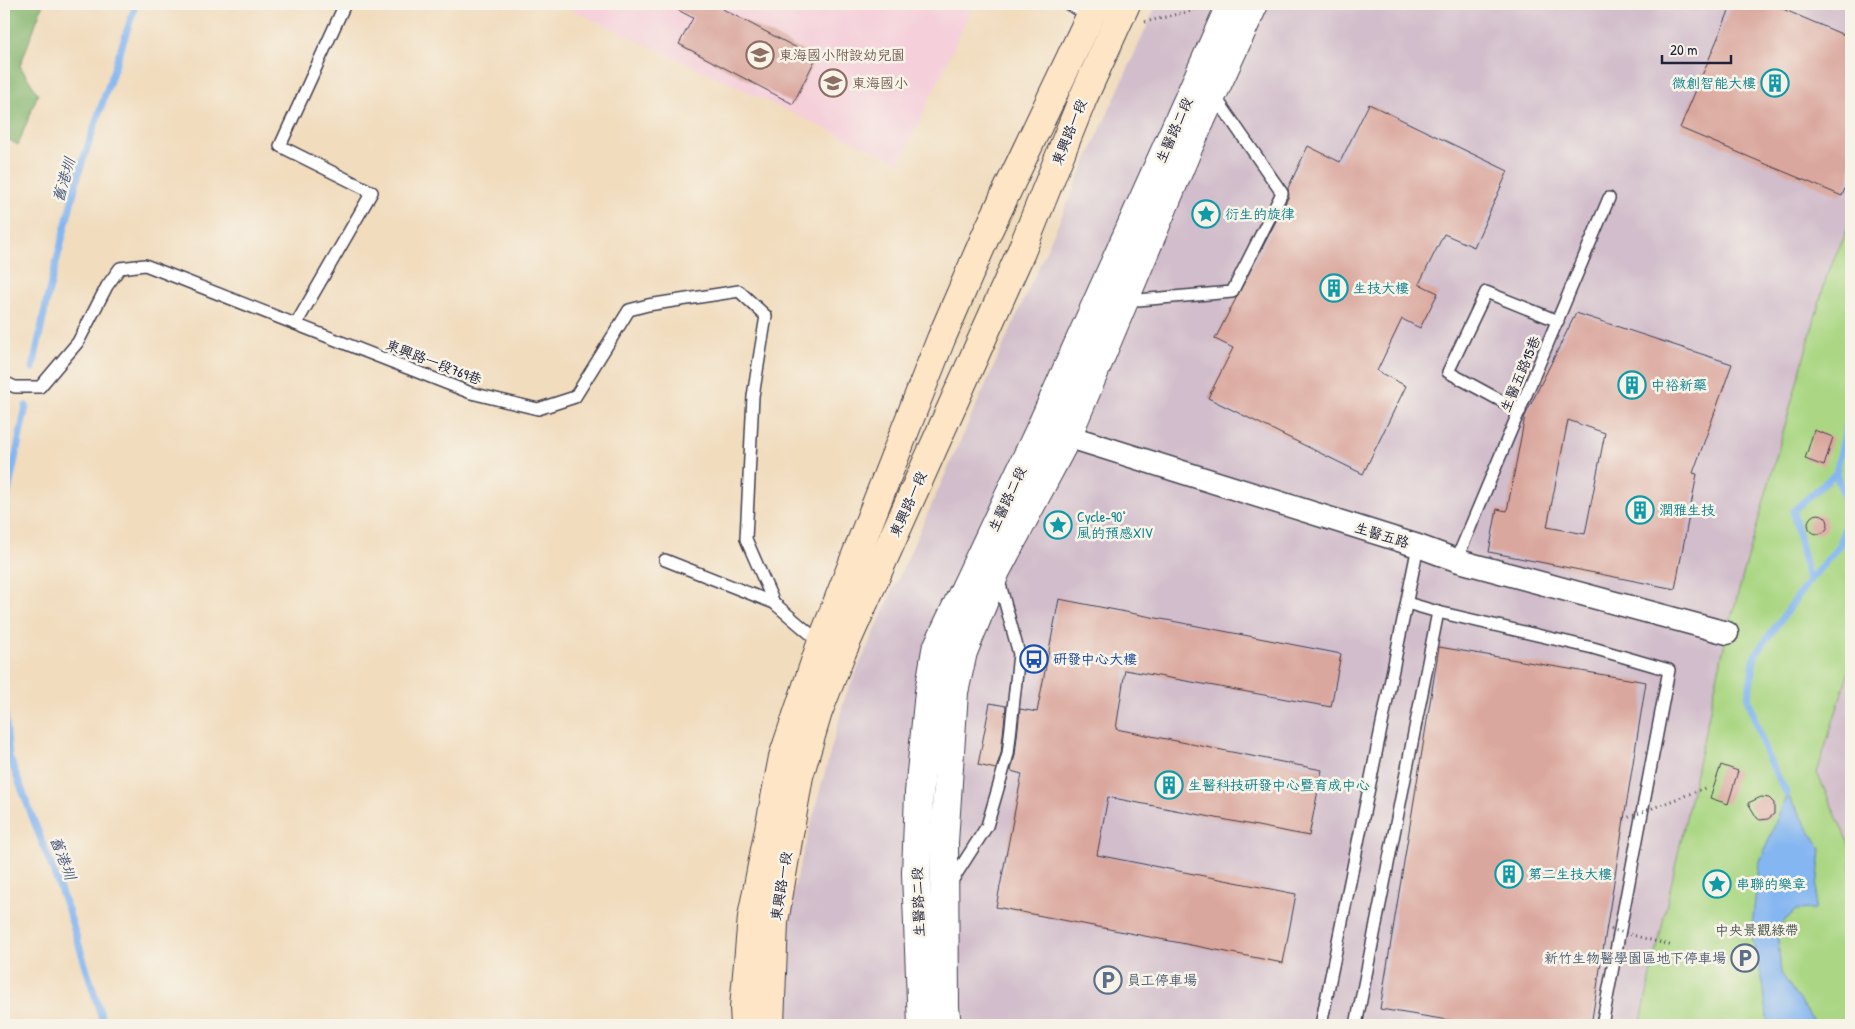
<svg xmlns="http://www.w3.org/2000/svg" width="1855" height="1029" viewBox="0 0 1855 1029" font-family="'Patrick Hand','LXGW WenKai TC',sans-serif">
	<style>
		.built { fill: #f5cfda }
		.industrial { fill: #d1bdcb }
		.green { fill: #abd784; stroke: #667c60 }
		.forest { fill: #88b872; stroke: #556d56 }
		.water { fill: #84b6f1; stroke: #536c96 }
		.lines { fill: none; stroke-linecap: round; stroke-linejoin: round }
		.stream { stroke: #84b6f1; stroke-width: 7 }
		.building { fill: #daa79e; fill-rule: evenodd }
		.service-casing { stroke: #413e4e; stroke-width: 14 }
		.minor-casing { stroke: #413e4e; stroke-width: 25 }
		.tertiary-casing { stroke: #413e4e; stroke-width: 30 }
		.secondary-casing { stroke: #413e4e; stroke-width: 30 }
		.path { stroke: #413e4e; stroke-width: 3; stroke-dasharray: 1 4; stroke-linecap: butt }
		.service { stroke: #fff; stroke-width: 11 }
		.minor { stroke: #fff; stroke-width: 22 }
		.tertiary { stroke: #fff; stroke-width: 28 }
		.secondary { stroke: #fde5c5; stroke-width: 28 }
		.path-bridge { stroke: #413e4e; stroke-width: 3; stroke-dasharray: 1 4; stroke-linecap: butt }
		.labels { text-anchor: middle; stroke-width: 5; stroke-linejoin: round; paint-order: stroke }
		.education-label { font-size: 14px; fill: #785e54; stroke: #f7f3e8; text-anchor: start }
		.culture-label { font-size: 14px; fill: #0d838f; stroke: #f7f3e8; text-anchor: start }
		.street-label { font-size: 14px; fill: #22223b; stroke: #f7f3e8 }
		.transit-label { font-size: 14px; fill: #164399; stroke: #f7f3e8; text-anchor: start }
		.park-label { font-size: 14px; fill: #4b5851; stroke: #f7f3e8 }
		.service-label { font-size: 14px; fill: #4e5e75; stroke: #f7f3e8; text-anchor: end }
		.water-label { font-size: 15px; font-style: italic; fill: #44567b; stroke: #f7f3e8 }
	</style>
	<rect width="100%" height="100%" fill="#f7f3e8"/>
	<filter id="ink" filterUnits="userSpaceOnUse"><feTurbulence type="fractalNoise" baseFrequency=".02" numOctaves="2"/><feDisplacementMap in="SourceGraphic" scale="10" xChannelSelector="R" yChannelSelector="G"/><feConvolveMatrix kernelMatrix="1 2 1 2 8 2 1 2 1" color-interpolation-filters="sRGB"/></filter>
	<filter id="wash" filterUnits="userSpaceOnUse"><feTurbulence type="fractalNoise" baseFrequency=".0096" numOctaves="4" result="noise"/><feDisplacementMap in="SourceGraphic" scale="20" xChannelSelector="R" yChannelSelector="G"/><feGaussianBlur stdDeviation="1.12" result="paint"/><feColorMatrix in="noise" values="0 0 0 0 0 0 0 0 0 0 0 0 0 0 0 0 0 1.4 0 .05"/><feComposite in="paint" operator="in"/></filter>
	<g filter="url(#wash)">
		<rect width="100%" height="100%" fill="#f1dcbd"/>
		<polygon class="built" points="560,4 974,4 900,163"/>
		<polygon class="industrial" points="1157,4 1851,4 1851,1025 786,1025 783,929 845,697"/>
		<polygon class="green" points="1851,222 1851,664 1817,773 1851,849 1851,961 1846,998 1851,1008 1851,1025 1640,1025 1727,633 1827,275"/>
		<polygon class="forest" points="4,4 43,4 20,66 38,94 18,145 4,137"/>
		<polygon class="water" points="1787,794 1821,849 1815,909 1796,910 1777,928 1781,973 1816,1025 1768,1025 1763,983 1751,934 1759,864"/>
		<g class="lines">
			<g class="stream">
				<polyline points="33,368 47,299 79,172 136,4"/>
				<polyline points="4,546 6,502 26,406"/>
				<polyline points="1809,581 1793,511 1836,473"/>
				<polyline points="4,700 9,756 68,910 104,1025"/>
				<polyline points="1787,794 1766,754 1748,698 1755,655 1809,581 1840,545 1849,511 1836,473 1851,407"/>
			</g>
		</g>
		<g id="blocks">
			<g class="building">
				<polygon points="667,4 713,4 816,58 793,104 679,44 693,18"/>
				<polygon points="1732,4 1771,4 1851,38 1851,173 1842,196 1680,128"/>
				<polygon points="1369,104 1508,171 1474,247 1444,234 1419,284 1438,293 1420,328 1402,319 1377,371 1406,386 1363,474 1208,398 1233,348 1215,339 1289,196 1288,188 1308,146 1340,162"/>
				<path d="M1576,313L1732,364L1693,473L1697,474L1675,589L1489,552L1497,509L1507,511L1525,416ZM1568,420L1605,433L1585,534L1547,527Z"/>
				<polygon points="1814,430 1833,437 1824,466 1805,459"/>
				<circle cx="1818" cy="524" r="10"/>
				<polygon points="1059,599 1341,654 1331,707 1125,670 1116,729 1322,770 1309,836 1108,797 1097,855 1296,894 1283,963 996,907 1022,774 1011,771 1015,755 1020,709 1037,712"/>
				<polygon points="1439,647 1646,682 1591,1025 1479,1025 1380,1009"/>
				<polygon points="990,703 1006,706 1001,753 996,769 978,765"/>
				<polygon points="1721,765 1738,771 1728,804 1710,798"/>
				<polygon points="1761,797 1769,798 1774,803 1774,814 1768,819 1760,820 1757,818 1748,803"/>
			</g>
		</g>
	</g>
	<g filter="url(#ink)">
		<use href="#blocks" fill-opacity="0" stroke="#413e4e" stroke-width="1"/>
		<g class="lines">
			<g class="service-casing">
				<g id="service">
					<polyline points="1068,4 1091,16"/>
					<polyline points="1126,301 1232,292 1282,193 1214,95"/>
					<polyline points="296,324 372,192 280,146 345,4"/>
					<polyline points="4,382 15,387 40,387 78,342 107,286 120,268 145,265 471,393 538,409 575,397 629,310 648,305 739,291 766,316 753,396 746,539 774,603 822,644"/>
					<polyline points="1520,411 1448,372 1486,292 1558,321"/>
					<polyline points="665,560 774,603"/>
					<polyline points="1459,561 1461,549 1609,198"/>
					<polyline points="1438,612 1593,648 1669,670 1602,1025"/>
					<polyline points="950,884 987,826 1008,754 1019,654 998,577"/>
					<polyline points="1321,1025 1418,546"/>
					<polyline points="1356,1025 1438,612 1407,603"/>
				</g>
			</g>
			<g class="minor-casing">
				<polyline id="minor" points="1051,431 1418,546 1459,561 1727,633"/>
			</g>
			<g class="tertiary-casing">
				<g id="tertiary">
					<polyline points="922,1025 916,873 919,793 929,692 936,650 1041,427 1231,4"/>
					<polyline points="947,1025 945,1008 944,842 954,692 963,652 996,571 1067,437 1189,146 1254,4"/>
				</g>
			</g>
			<g class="secondary-casing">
				<g id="secondary">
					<polyline points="745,1025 744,1008 752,917 783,757 821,644 941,339 987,233 1096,4"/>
					<polyline points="770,1025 774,922 799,776 818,712 841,654 1021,252 1083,98 1126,4"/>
				</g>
			</g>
			<polyline class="path" points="1145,22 1203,8"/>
			<use href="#service" class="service"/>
			<use href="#minor" class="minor"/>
			<use href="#tertiary" class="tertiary"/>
			<use href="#secondary" class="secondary"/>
			<g class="path-bridge">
				<polyline points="1624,819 1705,788"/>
				<polyline points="1606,928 1673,946"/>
			</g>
		</g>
	</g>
	<defs>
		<g id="school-ring" transform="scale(1.4375)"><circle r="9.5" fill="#f7f3e8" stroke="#8d6e63" stroke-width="1.5"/><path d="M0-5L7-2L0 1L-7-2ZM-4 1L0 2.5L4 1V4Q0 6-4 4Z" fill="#8d6e63"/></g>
		<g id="building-ring" transform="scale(1.4375)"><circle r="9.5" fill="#f7f3e8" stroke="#0f9aa8" stroke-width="1.5"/><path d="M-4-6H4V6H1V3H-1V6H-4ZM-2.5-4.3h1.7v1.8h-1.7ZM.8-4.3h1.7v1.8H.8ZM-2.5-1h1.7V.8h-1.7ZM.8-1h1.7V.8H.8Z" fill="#0f9aa8"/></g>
		<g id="sight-ring" transform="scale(1.4375)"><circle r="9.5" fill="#f7f3e8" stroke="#0f9aa8" stroke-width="1.5"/><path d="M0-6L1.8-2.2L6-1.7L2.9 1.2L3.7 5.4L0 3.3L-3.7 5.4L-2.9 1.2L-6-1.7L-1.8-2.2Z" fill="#0f9aa8"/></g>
		<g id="bus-ring" transform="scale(1.4375)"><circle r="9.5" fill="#f7f3e8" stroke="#1a4fb4" stroke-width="1.5"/><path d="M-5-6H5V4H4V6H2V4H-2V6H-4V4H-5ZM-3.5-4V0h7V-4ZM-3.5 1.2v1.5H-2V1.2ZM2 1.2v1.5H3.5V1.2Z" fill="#1a4fb4"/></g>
		<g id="parking-ring" transform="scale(1.4375)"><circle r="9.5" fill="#f7f3e8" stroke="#5c6f8a" stroke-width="1.5"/><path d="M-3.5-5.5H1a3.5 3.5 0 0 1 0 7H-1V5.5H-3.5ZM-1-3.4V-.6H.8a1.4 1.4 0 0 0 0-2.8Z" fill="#5c6f8a"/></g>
	</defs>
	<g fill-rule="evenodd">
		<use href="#school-ring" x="760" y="55"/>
		<use href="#school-ring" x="833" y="83"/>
		<use href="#building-ring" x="1775" y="83"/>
		<use href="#sight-ring" x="1206" y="214"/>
		<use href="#building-ring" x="1334" y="288"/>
		<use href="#building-ring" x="1632" y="385"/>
		<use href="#building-ring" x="1640" y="510"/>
		<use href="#sight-ring" x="1058" y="525"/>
		<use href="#bus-ring" x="1034" y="659"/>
		<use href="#building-ring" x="1169" y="785"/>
		<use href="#building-ring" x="1509" y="874"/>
		<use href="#sight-ring" x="1717" y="884"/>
		<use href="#parking-ring" x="1745" y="958"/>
		<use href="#parking-ring" x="1108" y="980"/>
	</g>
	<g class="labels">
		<g class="education-label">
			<text x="779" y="60">東海國小附設幼兒園</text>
			<text x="852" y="88">東海國小</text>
		</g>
		<g class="culture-label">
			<text x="1756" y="88" text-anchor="end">微創智能大樓</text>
			<text x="1225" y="219">衍生的旋律</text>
			<text x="1353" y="293">生技大樓</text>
			<text x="1651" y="390">中裕新藥</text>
			<text x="1659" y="515">潤雅生技</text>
			<text x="1077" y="522">Cycle-90°<tspan x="1077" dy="16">風的預感XIV</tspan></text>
			<text x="1188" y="790">生醫科技研發中心暨育成中心</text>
			<text x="1528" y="879">第二生技大樓</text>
			<text x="1736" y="889">串聯的樂章</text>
		</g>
		<g class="street-label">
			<text transform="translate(1174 130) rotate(-66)" y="5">生醫路二段</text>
			<text transform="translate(1069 132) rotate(-68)" y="5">東興路一段</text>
			<text transform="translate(434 362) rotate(21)" y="5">東興路一段769巷</text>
			<text transform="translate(1520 374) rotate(-67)" y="5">生醫五路15巷</text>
			<text transform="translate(1007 499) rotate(-65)" y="5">生醫路二段</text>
			<text transform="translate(908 504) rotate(-66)" y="5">東興路一段</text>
			<text transform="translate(1382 535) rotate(17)" y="5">生醫五路</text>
			<text transform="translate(781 886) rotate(-81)" y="5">東興路一段</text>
			<text transform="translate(918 902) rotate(-92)" y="5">生醫路二段</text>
		</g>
		<g class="transit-label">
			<text x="1053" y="664">研發中心大樓</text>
		</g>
		<g class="park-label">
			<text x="1757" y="935">中央景觀綠帶</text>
		</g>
		<g class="service-label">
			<text x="1726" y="963">新竹生物醫學園區地下停車場</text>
			<text x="1127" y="985" text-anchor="start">員工停車場</text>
		</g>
		<g class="water-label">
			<text transform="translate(64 180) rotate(-74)" y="5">舊港圳</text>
			<text transform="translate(63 858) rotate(69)" y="5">舊港圳</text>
		</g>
	</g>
	<rect width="1855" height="1029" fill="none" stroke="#f7f3e8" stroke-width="20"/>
	<path d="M1662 55v8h69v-8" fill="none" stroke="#22223b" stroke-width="2.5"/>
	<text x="1670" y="55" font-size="15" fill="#22223b" stroke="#f7f3e8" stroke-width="4" paint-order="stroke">20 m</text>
</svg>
